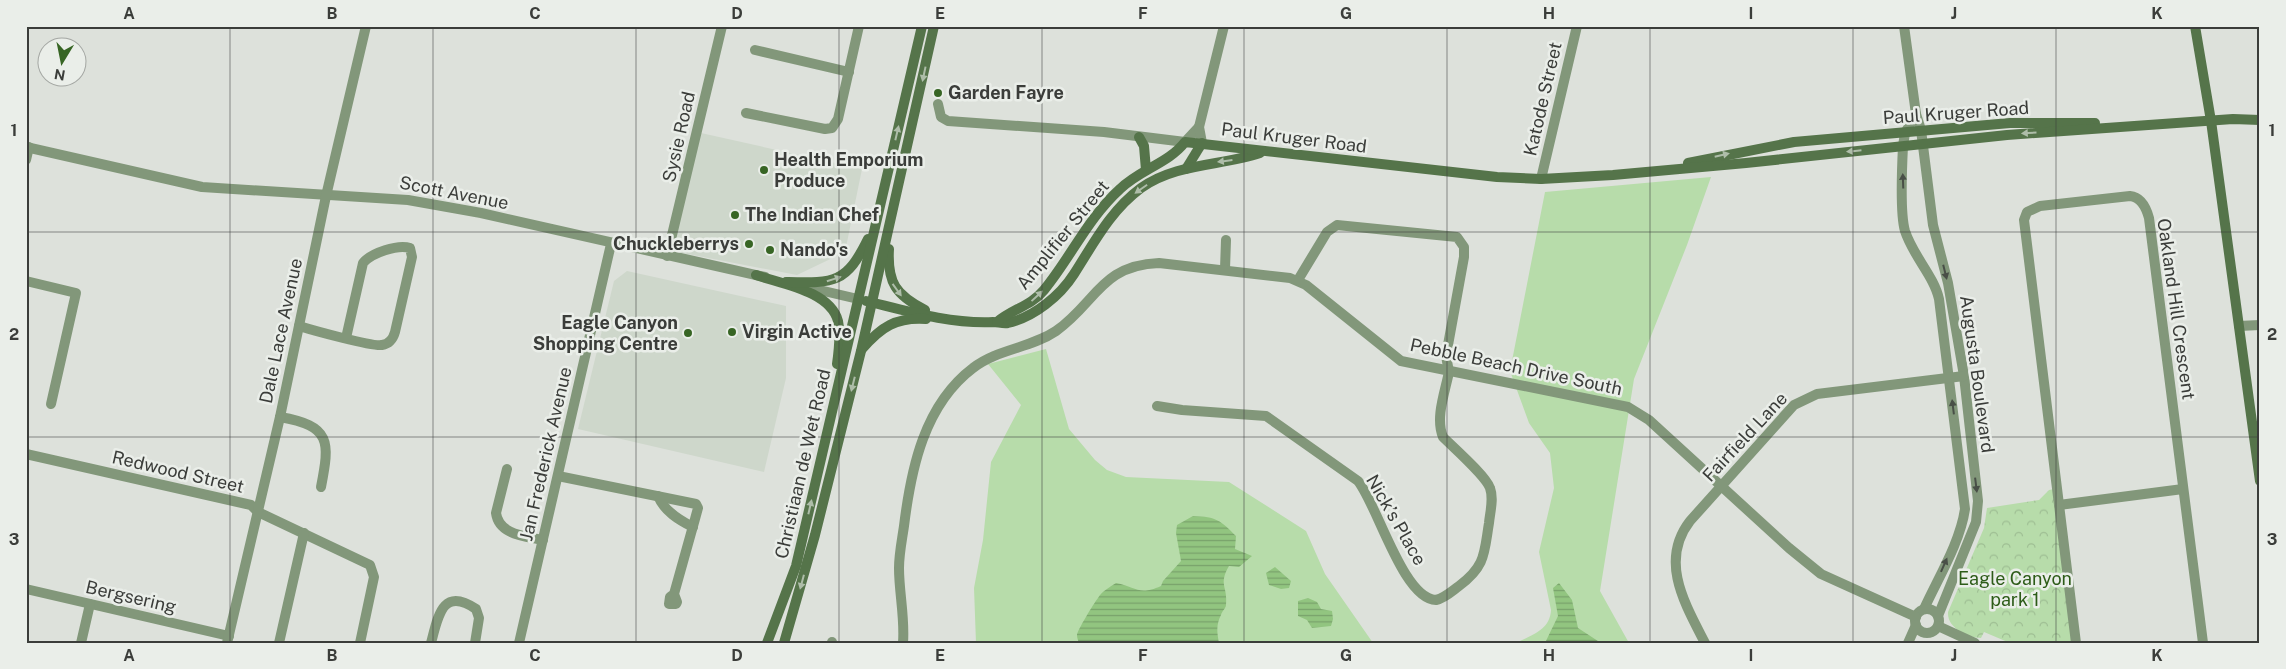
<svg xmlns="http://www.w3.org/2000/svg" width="2286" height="669" viewBox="0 0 2286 669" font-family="'Public Sans',sans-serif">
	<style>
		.built { fill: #ced7cb }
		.green { fill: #b7dcaa }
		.park { fill: url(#park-crowns) }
		.water { fill: url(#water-rules) }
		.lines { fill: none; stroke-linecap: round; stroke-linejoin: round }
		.street { stroke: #82977a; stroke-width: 10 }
		.secondary { stroke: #55744a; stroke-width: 10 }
		.oneway { fill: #aebda9 }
		.oneway2 { fill: #494f47 }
		.grid { fill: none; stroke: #3b3d3a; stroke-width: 1; stroke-opacity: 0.55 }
		.poi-dot { fill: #376524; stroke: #eaeee9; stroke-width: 2 }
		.labels { text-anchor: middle; stroke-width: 5; stroke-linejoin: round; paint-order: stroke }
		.poi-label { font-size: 18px; font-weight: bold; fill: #3b3d3a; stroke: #eaeee9; text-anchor: start }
		.street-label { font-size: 18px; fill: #3b3d3a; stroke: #eaeee9 }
		.park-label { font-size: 18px; fill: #2d5c18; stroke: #eaeee9 }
		.neatline { fill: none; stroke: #3b3d3a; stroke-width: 2 }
		.grid-label { font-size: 16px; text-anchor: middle; font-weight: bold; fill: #3b3d3a }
	</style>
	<defs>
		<pattern id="park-crowns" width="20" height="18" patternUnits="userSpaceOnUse" patternTransform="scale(1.25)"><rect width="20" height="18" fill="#b7dcaa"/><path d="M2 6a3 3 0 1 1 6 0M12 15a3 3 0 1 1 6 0" fill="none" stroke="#9ebe93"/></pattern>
		<pattern id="water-rules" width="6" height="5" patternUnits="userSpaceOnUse" patternTransform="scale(1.25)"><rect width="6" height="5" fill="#92c580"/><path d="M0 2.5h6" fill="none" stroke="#78a16a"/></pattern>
	</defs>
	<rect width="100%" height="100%" fill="#dde1db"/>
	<g class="built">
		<polygon points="701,133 862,169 845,252 797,275 672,251"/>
		<polygon points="627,271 786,306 786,378 764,472 578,429 614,281"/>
	</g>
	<g class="green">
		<path d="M1711,177L1687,245L1634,379L1600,591L1629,643H1516C1532,635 1550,630 1551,610L1539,552L1554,488L1550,453L1529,423L1510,371L1545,192Z"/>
		<polygon points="1046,349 1069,429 1095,460 1107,470 1126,477 1229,482 1306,531 1325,574 1373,643 976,643 974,588 983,540 991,462 1021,405 988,364"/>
	</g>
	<path class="park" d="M2054,489L2073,643H2010L1984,632L1981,638C1967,637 1947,628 1948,612L1984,528L1987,508L2039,500L2049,490Z"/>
	<g class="water">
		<path d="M1193,516C1217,517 1220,520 1236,536L1235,549L1252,556L1239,567L1229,566C1218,585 1228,586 1226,605C1226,608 1222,611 1221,615C1216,625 1217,632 1219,643H1079C1078,640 1077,638 1077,635C1077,631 1094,603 1098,598C1102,591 1110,587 1116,583C1136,587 1139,596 1161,586L1163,581L1181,561L1176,533L1177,525Z"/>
		<polygon points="1275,567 1291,581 1289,588 1281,589 1269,585 1266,573"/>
		<polygon points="1559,583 1572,600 1578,628 1601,643 1545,643 1558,616 1553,588"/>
		<polygon points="1308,598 1317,602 1321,609 1332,611 1333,619 1331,626 1312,628 1307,620 1298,616 1298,601"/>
	</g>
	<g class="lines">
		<g class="street">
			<polyline points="1904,26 1916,114 1921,130 1933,225 1948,283 1964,376 1978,501 1976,522 1938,616"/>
			<polyline points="755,50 849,72"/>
			<polyline points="938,104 941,117 948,121 1104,132 1185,142 1199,127"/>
			<polyline points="746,113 825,129 832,128 838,119 859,26"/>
			<path d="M1916,114L1905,133L1903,146C1902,166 1900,214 1905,231C1913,256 1934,276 1939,299L1965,509C1960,543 1938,578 1924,609"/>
			<polyline points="1202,143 1199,127 1224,26"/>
			<polyline points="26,147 202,187 408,200 481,213 765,277"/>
			<polyline points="26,160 29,147"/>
			<polyline points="1541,179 1577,26"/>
			<polyline points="667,256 722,26"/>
			<polyline points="1225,269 1226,240"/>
			<polyline points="1298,280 1327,232 1337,225 1457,237 1464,247 1464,257 1446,356 1449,372"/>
			<polyline points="26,281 76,293 51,404"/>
			<polyline points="798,285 858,299"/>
			<path d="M299,326C312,330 373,347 382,345C389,344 393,339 395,332L412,257L410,248C398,244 371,253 363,263L346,338"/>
			<polyline points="2239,326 2260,325"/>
			<path d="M1157,406L1182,410L1266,416L1358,481C1377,504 1403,599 1436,600C1445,598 1452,591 1459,586C1486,566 1484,553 1489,523C1490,512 1494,499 1490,488C1486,476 1454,448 1443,437C1435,418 1445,392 1449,372"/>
			<path d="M280,417C331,426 330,441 321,487"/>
			<polyline points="26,454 251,505 258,512 370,565 374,577 360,643"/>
			<path d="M507,469L496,513C499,535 525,536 543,540"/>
			<polyline points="558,476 696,504 698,508 695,519 674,594 677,602 676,604 669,604 670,597 674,594"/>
			<path d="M658,496C664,511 679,520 693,527"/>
			<polyline points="2059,505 2183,489"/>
			<polyline points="26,589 229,636"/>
			<circle cx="1927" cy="621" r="12"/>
			<polyline points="1938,626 1975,643"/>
			<polyline points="81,643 90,604"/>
			<polyline points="227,643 280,417 326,196 366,26"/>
			<polyline points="279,643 304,533"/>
			<path d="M431,643C438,617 442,586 476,609L479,618L475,643"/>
			<polyline points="519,643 611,244"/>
			<polyline points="832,643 832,642"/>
			<path d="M903,643C905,617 899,593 899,568C899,554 902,540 904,526C911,469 924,405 973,368C997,349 1031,348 1056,331C1096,303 1101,265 1159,263L1290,278L1306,285L1401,361L1628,407L1649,420L1789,548L1821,574L1916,617"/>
			<path d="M1705,643C1685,604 1659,561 1690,521L1794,405L1817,394L1964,376"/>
			<polyline points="1908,643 1916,625"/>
			<path d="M2076,643L2024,220L2027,212L2040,206L2130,196C2141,197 2146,207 2149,218L2203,643"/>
		</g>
		<g class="secondary">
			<polyline points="2195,26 2211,121 2260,481"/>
			<polyline points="1139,137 1144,146 1146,170"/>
			<polyline points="1688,163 1794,142 2010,123 2095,123"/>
			<polyline points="1186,169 1202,143"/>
			<path d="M889,249C887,283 896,295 925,310"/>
			<path d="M756,275C782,284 830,291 838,321C841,335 839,350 837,364"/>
			<path d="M786,282C834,283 846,284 868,239"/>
			<path d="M866,301C907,311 950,324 993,322C998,322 1003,324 1008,323C1034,317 1060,296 1074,274C1094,243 1110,211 1141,188C1176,163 1221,166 1260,153"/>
			<path d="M997,322C1012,309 1031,306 1044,290C1071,257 1088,218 1120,189C1139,170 1169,163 1185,142L1497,177L1541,179L1613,175L1746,163L2007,135L2233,119L2260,120"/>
			<path d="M862,349C881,327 896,317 926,319"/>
			<polyline points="767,643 796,566 922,26"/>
			<polyline points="784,643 815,535 861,351 934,26"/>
		</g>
	</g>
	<defs><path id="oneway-solid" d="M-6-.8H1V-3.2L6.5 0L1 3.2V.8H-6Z" transform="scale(1.25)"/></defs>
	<g class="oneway">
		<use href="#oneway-solid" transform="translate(924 74) rotate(102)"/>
		<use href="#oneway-solid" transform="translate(897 133) rotate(-77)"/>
		<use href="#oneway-solid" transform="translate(2029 133) rotate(177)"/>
		<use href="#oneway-solid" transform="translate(1854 151) rotate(174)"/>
		<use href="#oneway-solid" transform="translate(1722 155) rotate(-13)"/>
		<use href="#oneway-solid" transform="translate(1225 161) rotate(173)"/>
		<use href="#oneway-solid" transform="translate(1141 189) rotate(145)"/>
		<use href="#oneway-solid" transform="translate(834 279) rotate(-18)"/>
		<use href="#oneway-solid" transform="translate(897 290) rotate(54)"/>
		<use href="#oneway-solid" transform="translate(1037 296) rotate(-43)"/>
		<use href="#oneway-solid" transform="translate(853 384) rotate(104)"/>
		<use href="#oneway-solid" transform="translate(810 507) rotate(-77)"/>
		<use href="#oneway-solid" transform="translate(802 582) rotate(105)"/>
	</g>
	<g class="oneway2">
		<use href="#oneway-solid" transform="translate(1903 181) rotate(-92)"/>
		<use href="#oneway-solid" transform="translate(1945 272) rotate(76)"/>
		<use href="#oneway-solid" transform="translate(1953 407) rotate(-97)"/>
		<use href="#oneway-solid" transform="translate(1976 485) rotate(83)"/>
		<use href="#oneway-solid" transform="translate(1944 565) rotate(-66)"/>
	</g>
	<path class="grid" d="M230,26V643M433,26V643M636,26V643M839,26V643M1042,26V643M1244,26V643M1447,26V643M1650,26V643M1853,26V643M2056,26V643M26,232H2260M26,437H2260"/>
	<g class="poi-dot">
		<circle cx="938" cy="93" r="5"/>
		<circle cx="764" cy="170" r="5"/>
		<circle cx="735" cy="215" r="5"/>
		<circle cx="749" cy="244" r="5"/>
		<circle cx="770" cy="250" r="5"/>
		<circle cx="732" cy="332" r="5"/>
		<circle cx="688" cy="333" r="5"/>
	</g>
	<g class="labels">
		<g class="poi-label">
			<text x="948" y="99">Garden Fayre</text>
			<text x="774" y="166">Health Emporium<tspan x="774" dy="21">Produce</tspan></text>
			<text x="745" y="221">The Indian Chef</text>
			<text x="739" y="250" text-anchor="end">Chuckleberrys</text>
			<text x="780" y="256">Nando's</text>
			<text x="678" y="329" text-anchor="end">Eagle Canyon<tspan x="678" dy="21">Shopping Centre</tspan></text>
			<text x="742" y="338">Virgin Active</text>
		</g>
		<g class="street-label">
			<text transform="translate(1543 99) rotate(-77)" y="6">Katode Street</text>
			<text transform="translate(1956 113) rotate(-4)" y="6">Paul Kruger Road</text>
			<text transform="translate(679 137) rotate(-77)" y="6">Sysie Road</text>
			<text transform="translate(1294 138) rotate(7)" y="6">Paul Kruger Road</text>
			<text transform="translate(454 193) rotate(11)" y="6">Scott Avenue</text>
			<text transform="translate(1063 235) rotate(-51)" y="6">Amplifier Street</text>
			<text transform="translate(2176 309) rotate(82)" y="6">Oakland Hill Crescent</text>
			<text transform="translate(281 331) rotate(-78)" y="6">Dale Lace Avenue</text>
			<text transform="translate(1516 367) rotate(12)" y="6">Pebble Beach Drive South</text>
			<text transform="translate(1977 374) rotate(82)" y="6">Augusta Boulevard</text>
			<text transform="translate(1745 437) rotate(-47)" y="6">Fairfield Lane</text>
			<text transform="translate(546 454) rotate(-77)" y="6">Jan Frederick Avenue</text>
			<text transform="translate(803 464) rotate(-77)" y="6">Christiaan de Wet Road</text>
			<text transform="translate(178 472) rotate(13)" y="6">Redwood Street</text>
			<text transform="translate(1396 520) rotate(60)" y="6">Nick’s Place</text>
			<text transform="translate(131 597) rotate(13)" y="6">Bergsering</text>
		</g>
		<g class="park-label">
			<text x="2015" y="585">Eagle Canyon<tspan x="2015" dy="21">park 1</tspan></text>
		</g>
	</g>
	<rect width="2286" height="669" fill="none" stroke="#eaeee9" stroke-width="55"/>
	<g transform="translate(62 62) rotate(190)"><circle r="24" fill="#eaeee9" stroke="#a4a7a3"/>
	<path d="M0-4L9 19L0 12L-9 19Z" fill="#376524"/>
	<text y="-8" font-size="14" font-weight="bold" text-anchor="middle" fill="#3b3d3a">N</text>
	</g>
	<rect x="28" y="28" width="2230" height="614" class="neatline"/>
	<g class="grid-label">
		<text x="129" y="19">A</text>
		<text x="332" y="19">B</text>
		<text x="535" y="19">C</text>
		<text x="737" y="19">D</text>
		<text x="940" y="19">E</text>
		<text x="1143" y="19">F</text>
		<text x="1346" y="19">G</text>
		<text x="1549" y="19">H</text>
		<text x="1751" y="19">I</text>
		<text x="1954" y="19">J</text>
		<text x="2157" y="19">K</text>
		<text x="14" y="136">1</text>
		<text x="2272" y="136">1</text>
		<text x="14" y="340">2</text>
		<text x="2272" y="340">2</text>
		<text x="14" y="545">3</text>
		<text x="2272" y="545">3</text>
		<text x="129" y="661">A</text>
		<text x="332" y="661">B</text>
		<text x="535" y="661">C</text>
		<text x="737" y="661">D</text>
		<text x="940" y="661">E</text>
		<text x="1143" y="661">F</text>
		<text x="1346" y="661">G</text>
		<text x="1549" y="661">H</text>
		<text x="1751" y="661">I</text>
		<text x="1954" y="661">J</text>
		<text x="2157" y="661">K</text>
	</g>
</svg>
